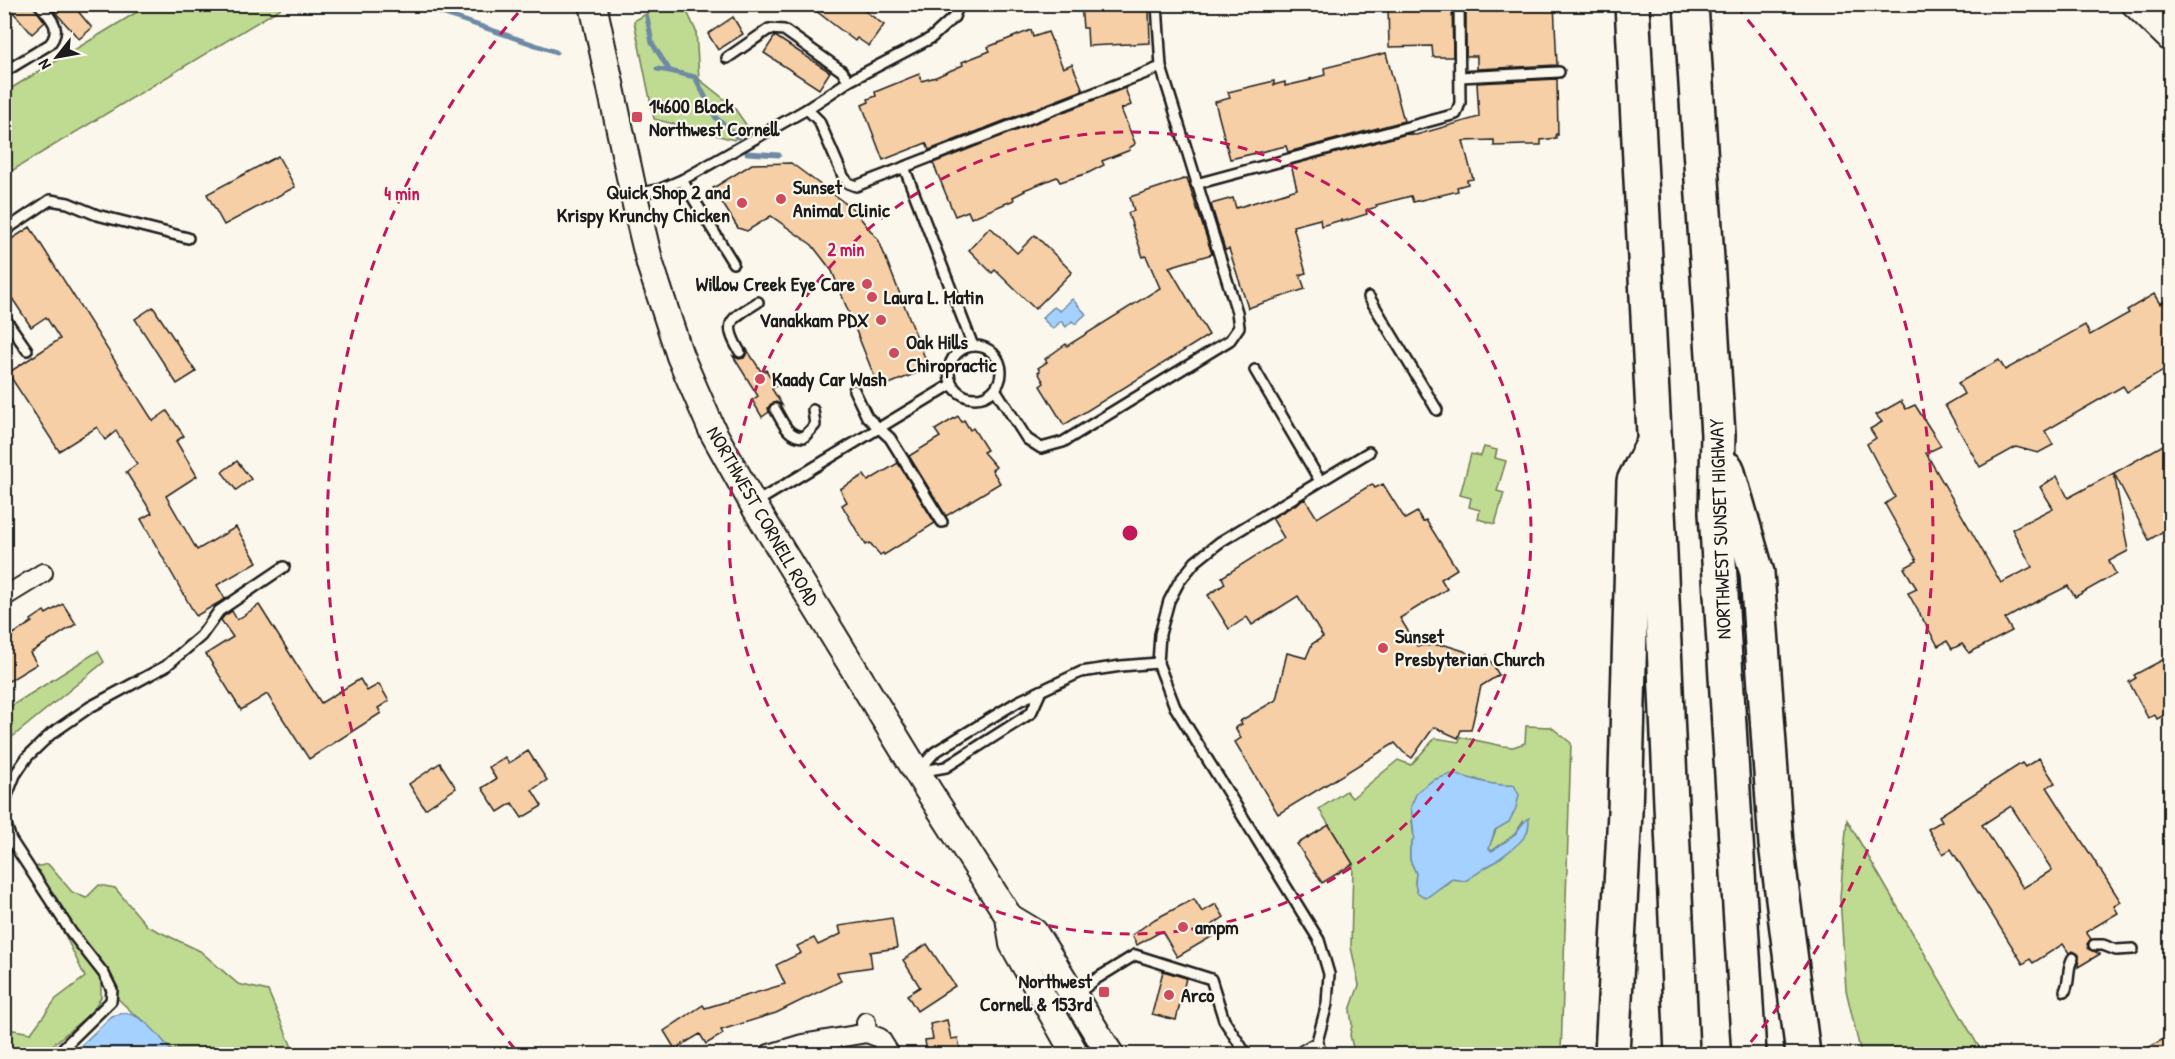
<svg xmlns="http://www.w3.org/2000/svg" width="2175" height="1059" viewBox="0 0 2175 1059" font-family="'Patrick Hand',sans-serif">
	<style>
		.green { fill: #bfda91; stroke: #6e7b56; stroke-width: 1.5; fill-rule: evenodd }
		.water { fill: #a4d1ff; stroke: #6e89a4; stroke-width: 1.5 }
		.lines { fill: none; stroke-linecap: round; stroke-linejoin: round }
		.stream { stroke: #6e89a4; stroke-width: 5 }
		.building { fill: #f7cfa6; stroke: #1c1c1c; stroke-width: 1.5; fill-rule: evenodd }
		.lane-casing { stroke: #1c1c1c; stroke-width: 14 }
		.street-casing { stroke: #1c1c1c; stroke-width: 22 }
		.secondary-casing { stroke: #1c1c1c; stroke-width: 30 }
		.highway-casing { stroke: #1c1c1c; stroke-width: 38 }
		.lane { stroke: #fbf7ec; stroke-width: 9 }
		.street { stroke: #fbf7ec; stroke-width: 18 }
		.secondary { stroke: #fbf7ec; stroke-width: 26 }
		.highway { stroke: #fbf7ec; stroke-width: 33 }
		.ring { fill: none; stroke: #c2185b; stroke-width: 3; stroke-dasharray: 10 8 }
		.poi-dot { fill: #d1495b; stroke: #fbf7ec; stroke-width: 2 }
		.labels { text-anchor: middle; stroke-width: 4.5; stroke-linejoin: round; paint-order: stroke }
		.poi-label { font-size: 20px; font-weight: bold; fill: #1c1c1c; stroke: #fbf7ec; text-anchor: start }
		.street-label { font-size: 20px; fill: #1c1c1c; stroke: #fbf7ec }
		.centre { fill: #c2185b; stroke: #fbf7ec; stroke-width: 3 }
		.ring-label { font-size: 18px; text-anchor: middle; font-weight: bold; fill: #c2185b; stroke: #fbf7ec; stroke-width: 4.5; stroke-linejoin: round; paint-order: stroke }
	</style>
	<rect width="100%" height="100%" fill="#fbf7ec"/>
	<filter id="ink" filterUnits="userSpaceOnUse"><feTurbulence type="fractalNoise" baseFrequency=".0167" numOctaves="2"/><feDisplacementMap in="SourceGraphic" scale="12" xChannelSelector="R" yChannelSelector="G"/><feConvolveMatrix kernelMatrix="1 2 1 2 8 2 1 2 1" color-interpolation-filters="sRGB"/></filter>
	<g filter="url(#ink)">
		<g class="green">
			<polygon points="150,4 286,5 5,175 5,92"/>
			<polygon points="661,5 684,5 696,31 699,79 733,106 747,126 734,140 654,119 634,21"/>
			<polygon points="1484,447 1497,450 1495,458 1506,461 1497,491 1504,493 1495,524 1478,519 1480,510 1469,507 1471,498 1460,495 1471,454 1481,456"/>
			<polygon points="98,651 104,662 5,743 5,710"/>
			<path d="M1526,726L1551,727L1571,743L1561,1054H1352L1353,1048L1350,1035L1352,1025L1350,1010L1359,985L1351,947L1353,864L1319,809L1346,791L1352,798L1398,760L1411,765L1435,738L1459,742L1460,737L1503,746L1513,747L1525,743ZM1475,779L1497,787L1514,786L1488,849L1492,851L1515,834L1523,822L1522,838L1490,865L1452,879L1440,889L1415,884L1416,873L1410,860V848L1414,838L1412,820Z"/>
			<polygon points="1847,820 1983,1054 1861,1054 1846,990 1840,897"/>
			<polygon points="48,864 72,892 86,898 99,885 115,888 147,926 200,951 238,984 268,991 294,1052 293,1054 174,1054 144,1021 134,1014 101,983 101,997 93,1011 42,1054 5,1054 4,1027 8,1029 31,1033 56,999 85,977 65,935 26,869"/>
		</g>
		<g class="water">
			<polygon points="1072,299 1086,314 1075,324 1072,321 1066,327 1061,321 1053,329 1042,318 1054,307 1060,311"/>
			<path d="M1452,774C1473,778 1492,787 1514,785L1519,795L1516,808L1509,822L1495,830L1489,849L1492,851C1500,845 1509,840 1516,833C1520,827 1523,822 1529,818C1529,823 1529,828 1527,833C1518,849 1482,870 1465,881L1452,879L1426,898L1417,892L1415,884L1416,873L1410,860V848L1414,837L1411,806L1417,792L1433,780Z"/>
			<path d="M124,1013C146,1015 160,1038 174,1054H72L112,1016Z"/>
		</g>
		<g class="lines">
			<g class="stream">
				<polyline points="415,4 556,52"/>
				<polyline points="647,17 652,43 670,71 695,77 716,118 738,137"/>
				<polyline points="657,69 670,71"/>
				<polyline points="747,153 779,155"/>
			</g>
		</g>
		<g class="building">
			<polygon points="6,4 32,4 45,22 32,34"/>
			<polygon points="48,4 72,4 92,28 79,39"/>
			<polygon points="807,4 870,4 865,11 884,25 869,46 857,38 855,41"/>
			<polygon points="1081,4 1118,4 1119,11 1149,10 1150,43 1088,46 1087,28 1083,28"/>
			<polygon points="1388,4 1452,4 1453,57 1433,57 1432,46 1389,47"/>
			<polygon points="1466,4 1554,4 1557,65 1477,69 1477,56 1466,56"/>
			<polygon points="733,17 743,34 718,50 708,34"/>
			<polygon points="1031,30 1033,37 1048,32 1063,68 1072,64 1083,90 929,150 926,143 883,160 862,105 869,102 868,99 876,96 875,92 919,74 921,81 936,77 963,65 962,62 990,51 988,47"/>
			<polygon points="775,36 830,72 819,89 764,53"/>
			<polygon points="1386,53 1404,121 1288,152 1286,146 1230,159 1215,102 1230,98 1228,92 1274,81 1274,85 1285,82 1285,86 1311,80 1310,79 1325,75 1324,68"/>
			<polygon points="1557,79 1558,135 1556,134 1556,138 1541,140 1541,145 1524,145 1494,146 1494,140 1463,141 1473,179 1467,180 1468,184 1457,187 1458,191 1413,202 1411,196 1376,205 1377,207 1366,210 1367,214 1341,222 1341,220 1321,226 1320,219 1293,226 1306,273 1300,275 1305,289 1248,308 1229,249 1225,250 1211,204 1233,198 1236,208 1297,189 1291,165 1407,134 1416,135 1479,117 1477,83"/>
			<polygon points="1125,88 1131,105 1121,109 1135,143 1134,145 1129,148 1130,150 1102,161 1104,165 1088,173 1060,182 1057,177 1024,190 1025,191 1013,197 1014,200 971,218 968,211 955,216 933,163"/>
			<polygon points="278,156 295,187 224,225 207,194"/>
			<polygon points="791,163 853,209 879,241 929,368 879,388 832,271 812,245 771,216 747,231 738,228 713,188 752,164"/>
			<polygon points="1187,178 1212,254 1169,267 1209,335 1064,425 1040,386 1044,383 1038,372 1040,371 1038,368 1047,362 1045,359 1066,344 1067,346 1160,288 1146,256 1143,257 1128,213 1134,211 1130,197"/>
			<polygon points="30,227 153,421 167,411 184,436 176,441 197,476 166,496 197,550 236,527 257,562 217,585 225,599 196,616 141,519 152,513 126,472 137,464 116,431 105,440 97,427 59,451 8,373 60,339 46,317 31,327 4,286 4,244"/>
			<polygon points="990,227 1017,253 1035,235 1072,272 1035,309 995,270 992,273 969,250"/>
			<polygon points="2154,294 2160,304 2170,298 2170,367 2127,392 2123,386 2045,431 2053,445 2038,453 2016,447 1980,467 1945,405 1964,394 1958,383 1999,360 2005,370 2085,325 2090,335 2129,313 2127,310"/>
			<polygon points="153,307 196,372 177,384 135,319"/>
			<polygon points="746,348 762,373 766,370 776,386 772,389 782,405 776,402 771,404 768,408 769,412 762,417 752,400 758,396 733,356 739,359 744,358 747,353"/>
			<polygon points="1901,401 1906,409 1915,405 1941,446 1926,453 2001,583 2032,567 2012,529 2053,508 2040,487 2057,476 2068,498 2114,473 2128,551 2109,561 2116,574 2075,597 2068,586 2030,605 2005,619 2012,631 1969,653 1962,644 1952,649 1947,641 1938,646 1908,593 1917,589 1904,568 1917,561 1885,504 1895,497 1867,444 1876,438 1870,429 1882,422 1876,415"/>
			<polygon points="958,416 962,422 964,420 970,430 973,428 987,450 983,452 996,467 992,470 1000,483 946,516 909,456 940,437 935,430"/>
			<polygon points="2170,441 2170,527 2149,540 2114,473"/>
			<polygon points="237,461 251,479 236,490 222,472"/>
			<polygon points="898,463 935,523 884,555 883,553 880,555 870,543 866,545 857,531 842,505 847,502 840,489 864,475 868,481"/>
			<polygon points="1372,484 1375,488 1383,484 1405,519 1417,512 1423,522 1426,520 1457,569 1441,579 1447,589 1400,618 1417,646 1445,645 1464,651 1478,661 1487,655 1499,675 1481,686 1471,730 1461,730 1458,738 1434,727 1412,758 1403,752 1395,743 1278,814 1235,742 1241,738 1235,728 1242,724 1240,721 1276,700 1287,653 1306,658 1312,644 1323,637 1298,596 1252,625 1247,617 1229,629 1208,595 1225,584 1222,577 1284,538 1272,518 1305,499 1317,518"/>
			<polygon points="63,604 76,624 30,653 37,664 4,684 4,640 32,622 31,620 44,611 46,614"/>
			<polygon points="259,605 321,703 360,679 367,691 379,684 389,701 378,708 381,713 309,759 267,694 241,710 206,654 233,637 221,620 224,616 232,611 237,620"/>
			<polygon points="2170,656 2170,712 2157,719 2155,715 2148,718 2129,682 2136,678 2134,675"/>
			<polygon points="528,751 547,780 532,790 542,806 522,818 512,803 498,812 482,788 496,779 489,767 505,757 509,763"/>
			<path d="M2039,758L2055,783L2047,787L2121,902L2114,906L2118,913L2086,932L2091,939L2087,944L2089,949L2100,954L2078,967L2079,955L2073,951L2069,953L2063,944L2033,963L2030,959L2023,964L1951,849L1943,854L1928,829L1942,821L1939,816L2022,763L2025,767ZM2011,806L2052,870L2023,888L1982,825Z"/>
			<polygon points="440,763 456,788 425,809 409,784"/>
			<polygon points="1329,825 1353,864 1322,883 1297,844"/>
			<polygon points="1194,899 1202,912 1216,904 1224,917 1212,925 1218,933 1177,957 1162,931 1137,945 1132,935 1155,919"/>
			<polygon points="892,918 897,948 870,952 872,967 837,972 841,981 776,1013 721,1030 723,1034 706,1044 700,1034 675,1049 664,1031 703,1005 705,1008 785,984 776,965 801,953 797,946 814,938 818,945 841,934 839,926"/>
			<polygon points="927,944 955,986 917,1011 907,995 920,987 903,960"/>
			<polygon points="1163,971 1186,978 1176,1020 1152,1014"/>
			<polygon points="947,1020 951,1039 958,1038 961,1054 927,1054 925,1040 933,1039 930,1024"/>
			<polygon points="2170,1035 2170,1054 2138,1054"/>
		</g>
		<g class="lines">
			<g class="lane-casing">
				<g id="lane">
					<polyline points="727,58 769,29 784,30 842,71 849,81"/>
					<path d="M4,72L50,44C63,27 50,18 39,4"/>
					<polyline points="1460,77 1559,72"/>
					<polyline points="807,109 819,121 843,176 848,183 856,186 1161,67"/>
					<polyline points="904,167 973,346"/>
					<polyline points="682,180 733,263"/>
					<polyline points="1196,184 1456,114 1460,103 1459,4"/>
					<polyline points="636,194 661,189 682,180 807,109 849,81 931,38 954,17 959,4"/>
					<polyline points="4,231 50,200 68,203 97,215 188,238"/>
					<polyline points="1369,297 1437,410"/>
					<polyline points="4,317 27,350"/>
					<circle cx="975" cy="372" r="26"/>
					<path d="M740,352C721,320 732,319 758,302"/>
					<polyline points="1255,370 1320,481"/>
					<polyline points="995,389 1027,439 1041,448 1063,442 1230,340 1239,327 1237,312 1161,67 1157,4"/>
					<polyline points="854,390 867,417 890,438 942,522"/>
					<path d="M775,409C783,422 787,437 804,437L815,425L813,410"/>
					<polyline points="755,503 952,384"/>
					<polyline points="919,770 935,752 1019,701 1081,672 1121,666 1158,663"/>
					<polyline points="918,772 946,767 1031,713 1041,691"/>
					<polyline points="2094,945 2103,945 2116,950 2133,949"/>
					<path d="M2065,991C2071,979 2066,969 2073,958"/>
					<polyline points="1076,995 1096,979 1135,955 1211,979 1224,1020 1246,1054"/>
					<polyline points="1315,1049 1327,1004 1329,974 1319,940 1175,707 1158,663 1160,634 1169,601 1179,582 1195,562 1220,542 1369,452"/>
					<polyline points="59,1054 64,1047 111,1001 112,990 104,974 71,932 11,840 5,821 6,798 15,775 27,757 51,734 90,707 166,666 201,636 219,611 284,567"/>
				</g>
			</g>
			<g class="street-casing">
				<g id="street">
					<polyline points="4,597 43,573"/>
					<polyline points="866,1022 867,1033 880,1038 890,1054"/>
					<polyline points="769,1054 802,1044 867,1033"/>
					<polyline points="1305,1054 1315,1048"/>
				</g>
			</g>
			<g class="secondary-casing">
				<g id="secondary">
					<polyline points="593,4 638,214 650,264 680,356 713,432 756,509 928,790 1009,917 1013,944 1075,1054"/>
					<polyline points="2135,4 2170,38"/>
					<polyline points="1009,917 1034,932 1110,1054"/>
				</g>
			</g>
			<g class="highway-casing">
				<g id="highway">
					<polyline points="1632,4 1659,531 1682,1054"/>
					<polyline points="1691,4 1718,435 1716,512 1749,1054"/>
					<polyline points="1727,469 1757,573 1776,844 1803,1054"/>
					<polyline points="1612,1054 1625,812 1634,481 1652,446"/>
				</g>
			</g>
			<use href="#lane" class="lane"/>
			<use href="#street" class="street"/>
			<use href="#secondary" class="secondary"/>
			<use href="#highway" class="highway"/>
		</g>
	</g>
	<g class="ring">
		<circle cx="1130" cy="533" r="401"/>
		<path d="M515 1049A803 803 0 0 1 524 6M1736 6A803 803 0 0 1 1745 1049"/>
	</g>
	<g class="poi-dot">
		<rect x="631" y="111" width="12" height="12" rx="3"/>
		<circle cx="781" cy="199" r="6"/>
		<circle cx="742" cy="203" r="6"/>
		<circle cx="867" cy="284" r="6"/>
		<circle cx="872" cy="297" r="6"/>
		<circle cx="881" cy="320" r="6"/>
		<circle cx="894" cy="353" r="6"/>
		<circle cx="760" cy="379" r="6"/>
		<circle cx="1383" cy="648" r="6"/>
		<circle cx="1183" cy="927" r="6"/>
		<rect x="1098" y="986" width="12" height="12" rx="3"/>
		<circle cx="1169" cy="995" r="6"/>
	</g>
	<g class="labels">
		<g class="poi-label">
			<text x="649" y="113">14600 Block<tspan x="649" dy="23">Northwest Cornell</tspan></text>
			<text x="793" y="194">Sunset<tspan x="793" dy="23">Animal Clinic</tspan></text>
			<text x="730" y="199" text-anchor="end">Quick Shop 2 and<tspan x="730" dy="23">Krispy Krunchy Chicken</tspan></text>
			<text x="855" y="291" text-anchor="end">Willow Creek Eye Care</text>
			<text x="884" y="304">Laura L. Matin</text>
			<text x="869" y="327" text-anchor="end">Vanakkam PDX</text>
			<text x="906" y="349">Oak Hills<tspan x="906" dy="23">Chiropractic</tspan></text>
			<text x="772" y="386">Kaady Car Wash</text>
			<text x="1395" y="643">Sunset<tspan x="1395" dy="23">Presbyterian Church</tspan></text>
			<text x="1195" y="934">ampm</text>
			<text x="1092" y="988" text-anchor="end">Northwest<tspan x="1092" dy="23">Cornell &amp; 153rd</tspan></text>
			<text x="1181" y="1002">Arco</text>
		</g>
		<g class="street-label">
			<text transform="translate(763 516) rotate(60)" y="7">NORTHWEST CORNELL ROAD</text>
			<text transform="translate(1720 529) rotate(-92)" y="7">NORTHWEST SUNSET HIGHWAY</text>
		</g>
	</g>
	<circle cx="1130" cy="533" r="9" class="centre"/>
	<g class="ring-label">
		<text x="402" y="200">4 min</text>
		<text x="846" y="256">2 min</text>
	</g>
	<rect width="2175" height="1059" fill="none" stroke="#fbf7ec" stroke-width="24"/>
	<rect x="12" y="12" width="2151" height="1035" fill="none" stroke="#1c1c1c" stroke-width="2" filter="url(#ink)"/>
	<g transform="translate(57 57) rotate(239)" stroke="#fbf7ec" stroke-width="4.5" paint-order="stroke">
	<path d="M0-4.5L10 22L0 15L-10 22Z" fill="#1c1c1c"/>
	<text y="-9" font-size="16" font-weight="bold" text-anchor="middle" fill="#1c1c1c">N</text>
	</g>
</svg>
